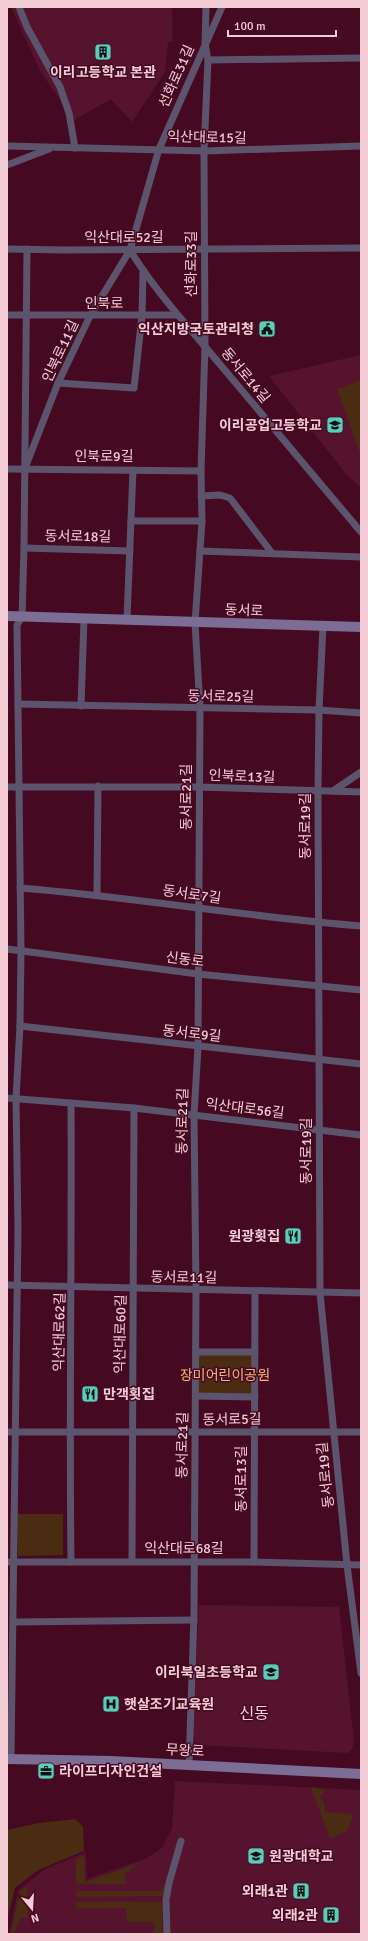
<svg xmlns="http://www.w3.org/2000/svg" width="368" height="1941" viewBox="0 0 368 1941" font-family="Signika,'Noto Sans KR',sans-serif">
	<style>
		.built { fill: #55132e }
		.green { fill: #492c12 }
		.lines { fill: none; stroke-linecap: round; stroke-linejoin: round }
		.street { stroke: #5c536c; stroke-width: 7 }
		.secondary { stroke: #7b6d94; stroke-width: 10 }
		.labels { text-anchor: middle; stroke-width: 3; stroke-linejoin: round; paint-order: stroke }
		.poi-label { font-size: 14px; font-weight: bold; fill: #f3ccd6; stroke: #450a22; text-anchor: end }
		.street-label { font-size: 14px; fill: #f3ccd6; stroke: #450a22 }
		.park-label { font-size: 14px; fill: #f9b57b; stroke: #450a22 }
		.quarter-label { font-size: 16px; fill: #f3ccd6; stroke: #450a22 }
	</style>
	<rect width="100%" height="100%" fill="#450a22"/>
	<g class="built">
		<polygon points="11,7 172,7 173,42 168,42 165,72 132,122 111,99 74,120 40,71"/>
		<polygon points="361,355 361,488 347,475 269,376"/>
		<polygon points="199,1605 339,1607 354,1741 352,1749 348,1753 199,1745 196,1743 193,1736"/>
		<polygon points="175,1781 361,1790 361,1934 9,1934 18,1891 43,1870 86,1852 87,1879 145,1859 162,1848 172,1829"/>
	</g>
	<g class="green">
		<polygon points="361,380 361,452 360,453 337,389"/>
		<polygon points="198,1355 252,1355 252,1395 198,1394"/>
		<polygon points="17,1514 63,1514 63,1555 18,1556"/>
		<polygon points="311,1787 324,1789 323,1793 320,1797 324,1803 325,1812 354,1814 347,1831 330,1839"/>
		<polygon points="75,1819 83,1827 84,1851 38,1870 15,1888 7,1920 7,1830 39,1823"/>
		<polygon points="84,1856 85,1882 140,1863 125,1874 125,1884 76,1884 76,1860"/>
		<polygon points="164,1885 167,1886 164,1896 76,1897 76,1891 161,1891"/>
		<polygon points="27,1887 28,1917 21,1918 14,1934 11,1934 20,1891"/>
		<polygon points="76,1902 162,1902 162,1934 154,1934 154,1922 127,1922 126,1908 76,1908"/>
	</g>
	<g class="lines">
		<g class="street">
			<polyline points="19,7 27,27 60,87 69,113 75,148"/>
			<polyline points="208,60 361,58"/>
			<polyline points="7,146 204,151 361,146"/>
			<polyline points="7,165 49,149"/>
			<polyline points="7,249 64,250 361,248"/>
			<path d="M130,250C155,291 187,325 218,362C266,419 313,475 361,532"/>
			<polyline points="7,315 176,315"/>
			<polyline points="58,383 134,388 142,316 143,271"/>
			<polyline points="27,463 58,383 90,316 130,250 159,149 222,7"/>
			<polyline points="7,469 201,471"/>
			<polyline points="201,496 220,495 230,498 272,553"/>
			<polyline points="131,521 202,521"/>
			<polyline points="24,548 130,551"/>
			<polyline points="200,551 361,557"/>
			<polyline points="127,619 133,470"/>
			<polyline points="323,626 319,710 318,791 320,1293 347,1565 361,1673"/>
			<polyline points="18,704 319,710 361,713"/>
			<polyline points="81,706 84,619"/>
			<polyline points="7,787 199,787 361,792"/>
			<polyline points="333,791 361,772"/>
			<path d="M20,888C134,897 247,917 361,926"/>
			<polyline points="97,894 98,786"/>
			<polyline points="7,949 198,974 361,990"/>
			<polyline points="20,1026 361,1064"/>
			<polyline points="7,1098 134,1108 361,1135"/>
			<polyline points="7,1285 361,1293"/>
			<polyline points="196,1352 255,1352"/>
			<polyline points="196,1396 255,1397"/>
			<polyline points="7,1432 361,1432"/>
			<polyline points="132,1561 134,1108"/>
			<polyline points="7,1562 254,1562 361,1565"/>
			<path d="M71,1562C69,1409 72,1256 71,1103"/>
			<polyline points="254,1562 255,1292"/>
			<polyline points="14,1622 194,1620"/>
			<polyline points="11,1759 18,1229 16,1098 20,1026 21,949 17,625 22,617 24,548 27,249"/>
			<polyline points="189,1765 194,1615 196,1289 194,1115 198,1047 200,708 195,623 202,521 201,471 205,346 204,151 208,60 205,43 206,7"/>
			<polyline points="167,1934 166,1900 169,1883 181,1841"/>
		</g>
		<g class="secondary">
			<polyline points="7,616 361,627"/>
			<polyline points="7,1759 111,1761 361,1774"/>
		</g>
	</g>
	<defs>
		<g id="building-square" transform="scale(0.9)"><rect x="-9" y="-9" width="18" height="18" rx="4" fill="#5bcebb" stroke="#450a22"/><path d="M-4-6H4V6H1V3H-1V6H-4ZM-2.5-4.3h1.7v1.8h-1.7ZM.8-4.3h1.7v1.8H.8ZM-2.5-1h1.7V.8h-1.7ZM.8-1h1.7V.8H.8Z" fill="#111"/></g>
		<g id="civic-square" transform="scale(0.9)"><rect x="-9" y="-9" width="18" height="18" rx="4" fill="#5bcebb" stroke="#450a22"/><path d="M-.6-6.5H3V-4.5H.6V-3L4-1V1h2V6H-6V1h2V-1L-.6-3ZM-1.2 2.5V6h2.4V2.5Z" fill="#111"/></g>
		<g id="school-square" transform="scale(0.9)"><rect x="-9" y="-9" width="18" height="18" rx="4" fill="#5bcebb" stroke="#450a22"/><path d="M0-5L7-2L0 1L-7-2ZM-4 1L0 2.5L4 1V4Q0 6-4 4Z" fill="#111"/></g>
		<g id="restaurant-square" transform="scale(0.9)"><rect x="-9" y="-9" width="18" height="18" rx="4" fill="#5bcebb" stroke="#450a22"/><path d="M-5-6h1v4h1v-4h1v4h1v-4h1v5L-1.5 .5V6h-2V.5L-5-1ZM5-6V6H3V1.5H1.5Q1.5-4 5-6Z" fill="#111"/></g>
		<g id="hospital-square" transform="scale(0.9)"><rect x="-9" y="-9" width="18" height="18" rx="4" fill="#5bcebb" stroke="#450a22"/><path d="M-5-5h3v3.5h4V-5h3V5h-3V1.5h-4V5h-3Z" fill="#111"/></g>
		<g id="office-square" transform="scale(0.9)"><rect x="-9" y="-9" width="18" height="18" rx="4" fill="#5bcebb" stroke="#450a22"/><path d="M-6-3h4V-5.5h4V-3h4V5H-6ZM-1-4.5V-3h2v-1.5ZM-6 0V1H6V0Z" fill="#111"/></g>
		<g id="university-square" transform="scale(0.9)"><rect x="-9" y="-9" width="18" height="18" rx="4" fill="#5bcebb" stroke="#450a22"/><path d="M0-5L7-2L0 1L-7-2ZM-4 1L0 2.5L4 1V4Q0 6-4 4Z" fill="#111"/></g>
	</defs>
	<g fill-rule="evenodd">
		<use href="#building-square" x="103" y="52"/>
		<use href="#civic-square" x="267" y="329"/>
		<use href="#school-square" x="335" y="425"/>
		<use href="#restaurant-square" x="293" y="1236"/>
		<use href="#restaurant-square" x="90" y="1394"/>
		<use href="#school-square" x="271" y="1672"/>
		<use href="#hospital-square" x="111" y="1704"/>
		<use href="#office-square" x="46" y="1771"/>
		<use href="#university-square" x="256" y="1856"/>
		<use href="#building-square" x="301" y="1891"/>
		<use href="#building-square" x="331" y="1915"/>
	</g>
	<g class="labels">
		<g class="poi-label">
			<text x="103" y="77" text-anchor="middle">이리고등학교 본관</text>
			<text x="254" y="334">익산지방국토관리청</text>
			<text x="322" y="430">이리공업고등학교</text>
			<text x="280" y="1241">원광횟집</text>
			<text x="103" y="1399" text-anchor="start">만객횟집</text>
			<text x="258" y="1677">이리북일초등학교</text>
			<text x="124" y="1709" text-anchor="start">햇살조기교육원</text>
			<text x="59" y="1776" text-anchor="start">라이프디자인건설</text>
			<text x="269" y="1861" text-anchor="start">원광대학교</text>
			<text x="288" y="1896">외래1관</text>
			<text x="318" y="1920">외래2관</text>
		</g>
		<g class="street-label">
			<text transform="translate(176 76) rotate(-66)" y="5">선화로31길</text>
			<text transform="translate(207 137) rotate(1)" y="5">익산대로15길</text>
			<text x="124" y="242">익산대로52길</text>
			<text transform="translate(191 264) rotate(-90)" y="5">선화로33길</text>
			<text x="104" y="308">인북로</text>
			<text transform="translate(60 351) rotate(-65)" y="5">인북로11길</text>
			<text transform="translate(246 375) rotate(50)" y="5">동서로14길</text>
			<text x="104" y="461">인북로9길</text>
			<text transform="translate(78 536) rotate(1)" y="5">동서로18길</text>
			<text transform="translate(244 610) rotate(2)" y="5">동서로</text>
			<text transform="translate(221 696) rotate(1)" y="5">동서로25길</text>
			<text transform="translate(242 776) rotate(2)" y="5">인북로13길</text>
			<text transform="translate(186 797) rotate(-90)" y="5">동서로21길</text>
			<text transform="translate(305 826) rotate(-90)" y="5">동서로19길</text>
			<text transform="translate(192 894) rotate(8)" y="5">동서로7길</text>
			<text transform="translate(185 959) rotate(7)" y="5">신동로</text>
			<text transform="translate(192 1033) rotate(6)" y="5">동서로9길</text>
			<text transform="translate(245 1108) rotate(7)" y="5">익산대로56길</text>
			<text transform="translate(182 1121) rotate(-89)" y="5">동서로21길</text>
			<text transform="translate(306 1151) rotate(-90)" y="5">동서로19길</text>
			<text transform="translate(184 1277) rotate(1)" y="5">동서로11길</text>
			<text transform="translate(59 1332) rotate(-89)" y="5">익산대로62길</text>
			<text transform="translate(120 1334) rotate(-89)" y="5">익산대로60길</text>
			<text transform="translate(232 1419) rotate(-1)" y="5">동서로5길</text>
			<text transform="translate(182 1445) rotate(-89)" y="5">동서로21길</text>
			<text transform="translate(325 1475) rotate(-96)" y="5">동서로19길</text>
			<text transform="translate(241 1479) rotate(-90)" y="5">동서로13길</text>
			<text x="184" y="1553">익산대로68길</text>
			<text transform="translate(185 1750) rotate(3)" y="5">무왕로</text>
		</g>
		<g class="park-label">
			<text x="225" y="1380">장미어린이공원</text>
		</g>
		<g class="quarter-label">
			<text x="254" y="1719">신동</text>
		</g>
	</g>
	<rect width="368" height="1941" fill="none" stroke="#f3ccd6" stroke-width="16"/>
	<g transform="translate(32 1909) rotate(162)" stroke="#450a22" stroke-width="3" paint-order="stroke">
	<path d="M0-3L7 15L0 10L-7 15Z" fill="#f3ccd6"/>
	<text y="-6" font-size="11" font-weight="bold" text-anchor="middle" fill="#f3ccd6">N</text>
	</g>
	<path d="M228 30v6h108v-6" fill="none" stroke="#f3ccd6" stroke-width="2"/>
	<text x="234" y="30" font-size="12" fill="#f3ccd6" stroke="#450a22" stroke-width="3" paint-order="stroke">100 m</text>
</svg>
